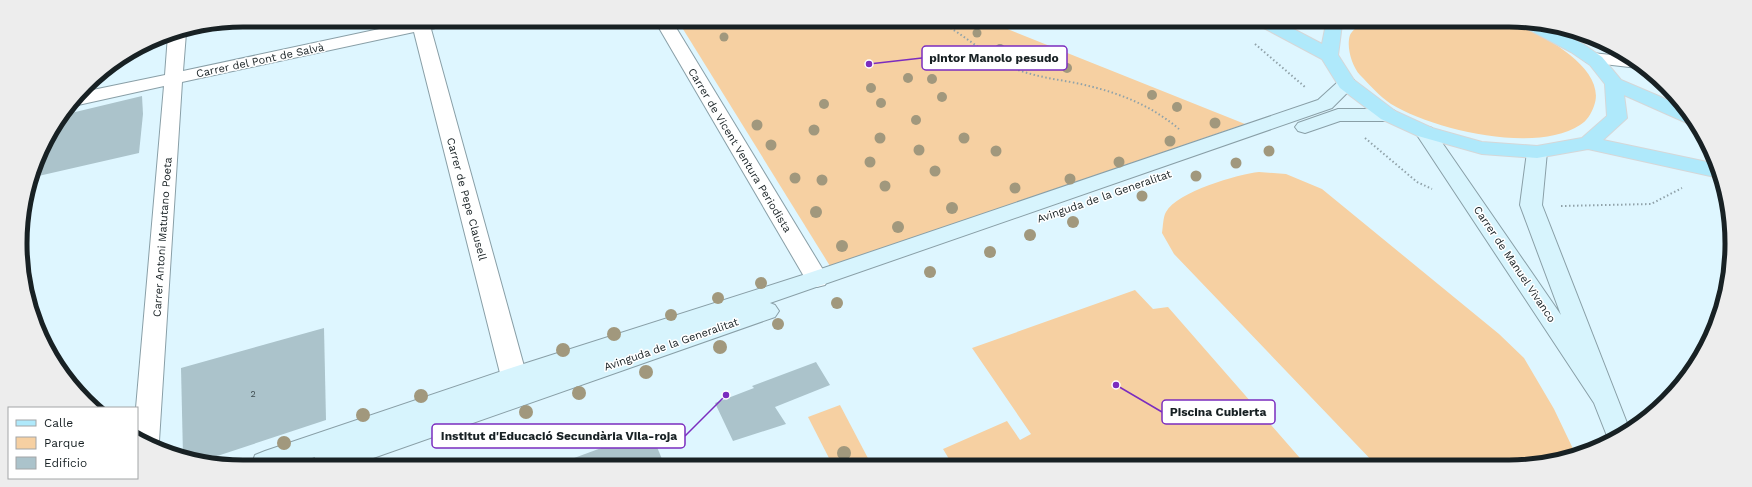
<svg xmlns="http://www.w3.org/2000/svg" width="1752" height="487" viewBox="0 0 1752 487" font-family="'Work Sans',sans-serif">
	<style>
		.green { fill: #f6d0a2 }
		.building { fill: #abc3cb }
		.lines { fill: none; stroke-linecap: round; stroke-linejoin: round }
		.street-casing { stroke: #899fa7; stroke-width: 2 }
		.secondary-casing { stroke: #899fa7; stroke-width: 2 }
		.primary-casing { stroke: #d5d7d8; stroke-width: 2 }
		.path { stroke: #90a2a9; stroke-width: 2; stroke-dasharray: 1.5 2.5; stroke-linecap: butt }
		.street { fill: #fff; fill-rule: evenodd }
		.secondary { fill: #d7f4fd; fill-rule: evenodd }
		.primary { fill: #afe9fb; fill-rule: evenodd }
		.tree { fill: #a1987d }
		.labels { text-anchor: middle; stroke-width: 3; stroke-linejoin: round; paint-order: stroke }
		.number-label { font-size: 9px; fill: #3d4a4e }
		.street-label { font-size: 11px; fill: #182124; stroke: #fff }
		.rim { fill: none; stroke: #182124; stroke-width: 5 }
		.leader { fill: none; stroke: #7b2cbf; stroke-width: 1.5 }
		.callout-dot { fill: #7b2cbf; stroke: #fff; stroke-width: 1.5 }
		.callout { fill: #fff; stroke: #7b2cbf; stroke-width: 1.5 }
		.callout-label { font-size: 12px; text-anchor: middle; font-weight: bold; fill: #182124 }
	</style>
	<rect width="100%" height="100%" fill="#def6ff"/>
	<g class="green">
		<polygon points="678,21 990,22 1245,124 830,266"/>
		<path d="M1360,24C1397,24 1435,24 1472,24C1484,24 1504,21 1514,25C1542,33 1608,69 1594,106C1591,114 1587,121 1580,125C1535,154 1434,130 1391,104C1379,96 1370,85 1360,75C1352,66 1346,47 1350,35C1352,31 1357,27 1360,24Z"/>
		<path d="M1259,172L1286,174L1322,189L1499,334L1524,358L1554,409L1576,455L1537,465H1376L1174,254L1162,233C1163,227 1163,217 1166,212C1177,192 1238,174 1259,172Z"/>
		<polygon points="1135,290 1153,309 1168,307 1306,465 952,464 943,449 1007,421 1020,440 1031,434 972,348"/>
		<polygon points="840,405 871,464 832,464 808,417"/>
	</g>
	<g class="building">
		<polygon points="142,96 143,114 139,153 34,177 43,144 67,114"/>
		<polygon points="324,328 326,420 199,462 183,456 181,368"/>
		<polygon points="816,362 830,385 775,407 786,424 733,441 715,403 754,388 752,386"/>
		<polygon points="650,430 664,464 566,463 566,461"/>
	</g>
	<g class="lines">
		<g class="street-casing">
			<g id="street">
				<polygon points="412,21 450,21 448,25 431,29 527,377 523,384 514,387 505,384 501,377 414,32 182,82 159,441 157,445 137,437 137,408 136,408 164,86 78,105 74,104 83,92 165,75 168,35 185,32 186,33 183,71 412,22"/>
				<polygon points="655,21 672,21 825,273 828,279 825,285 817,287 809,285"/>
				<polygon points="1592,53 1631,57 1642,67 1638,68 1586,62 1583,58 1586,54"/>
			</g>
		</g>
		<g class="secondary-casing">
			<g id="secondary">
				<polygon points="1347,78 1354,80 1356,84 1332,108 770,303 775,305 779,311 775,317 359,463 313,463 315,457 298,463 252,463 255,455 265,451 514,367 809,273 1318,100 1340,80"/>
				<polygon points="1338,109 1388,109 1395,111 1398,115 1395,119 1388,121 1340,121 1305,133 1298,131 1295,127 1298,123"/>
				<polygon points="1425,126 1432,128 1561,315 1520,205 1527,152 1530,147 1537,146 1544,147 1547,152 1542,205 1629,428 1609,441 1594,403 1415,132 1418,128"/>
			</g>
		</g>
		<g class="primary-casing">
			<polygon id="primary" points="1260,23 1282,23 1322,44 1326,24 1342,24 1338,55 1354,80 1395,111 1432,128 1482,142 1537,146 1582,138 1607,116 1605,84 1590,65 1571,52 1526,28 1524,24 1545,24 1583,44 1602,57 1621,80 1682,106 1694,119 1696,124 1687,123 1624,95 1627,118 1603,140 1712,163 1718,176 1715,177 1588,149 1537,158 1482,154 1418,136 1381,119 1340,88 1322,59 1262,27"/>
		</g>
		<g class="path">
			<path d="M940,22C967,36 989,59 1018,70C1035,76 1053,79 1071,82C1111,90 1147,102 1179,129"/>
			<polyline points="1255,44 1305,87"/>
			<polyline points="1365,138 1417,182 1432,189"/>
			<polyline points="1561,206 1651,204 1682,188"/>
		</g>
		<use href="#street" class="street"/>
		<use href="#secondary" class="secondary"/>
		<use href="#primary" class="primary"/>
	</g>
	<g class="tree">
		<circle cx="977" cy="33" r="4.5"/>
		<circle cx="724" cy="37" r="4.5"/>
		<circle cx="1000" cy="49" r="5"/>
		<circle cx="1067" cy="68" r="5"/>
		<circle cx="908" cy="78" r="5"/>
		<circle cx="932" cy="79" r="5"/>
		<circle cx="871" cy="88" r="5"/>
		<circle cx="1152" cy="95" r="5"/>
		<circle cx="942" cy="97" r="5"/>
		<circle cx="881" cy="103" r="5"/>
		<circle cx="824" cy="104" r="5"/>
		<circle cx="1177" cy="107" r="5"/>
		<circle cx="916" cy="120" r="5"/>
		<circle cx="1215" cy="123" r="5.5"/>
		<circle cx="757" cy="125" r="5.5"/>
		<circle cx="814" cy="130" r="5.5"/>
		<circle cx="880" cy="138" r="5.5"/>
		<circle cx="964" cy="138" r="5.5"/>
		<circle cx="1170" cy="141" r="5.5"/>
		<circle cx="771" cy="145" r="5.5"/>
		<circle cx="919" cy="150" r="5.5"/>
		<circle cx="996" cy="151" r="5.5"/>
		<circle cx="1269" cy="151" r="5.5"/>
		<circle cx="870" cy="162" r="5.5"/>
		<circle cx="1119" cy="162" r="5.5"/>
		<circle cx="1236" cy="163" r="5.5"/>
		<circle cx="935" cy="171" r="5.5"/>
		<circle cx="1196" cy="176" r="5.5"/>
		<circle cx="795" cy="178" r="5.5"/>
		<circle cx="1070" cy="179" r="5.5"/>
		<circle cx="822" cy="180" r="5.5"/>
		<circle cx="885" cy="186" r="5.5"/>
		<circle cx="1015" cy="188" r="5.5"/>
		<circle cx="1142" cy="196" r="5.5"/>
		<circle cx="952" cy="208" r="6"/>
		<circle cx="816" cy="212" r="6"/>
		<circle cx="1073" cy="222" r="6"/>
		<circle cx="898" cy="227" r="6"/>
		<circle cx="1030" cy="235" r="6"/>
		<circle cx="842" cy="246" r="6"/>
		<circle cx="990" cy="252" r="6"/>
		<circle cx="930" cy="272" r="6"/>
		<circle cx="761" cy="283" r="6"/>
		<circle cx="718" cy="298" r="6"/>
		<circle cx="837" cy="303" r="6"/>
		<circle cx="671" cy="315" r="6"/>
		<circle cx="778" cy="324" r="6"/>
		<circle cx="614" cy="334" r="7"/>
		<circle cx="720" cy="347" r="7"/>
		<circle cx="563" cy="350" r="7"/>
		<circle cx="646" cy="372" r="7"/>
		<circle cx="579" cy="393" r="7"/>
		<circle cx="421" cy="396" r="7"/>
		<circle cx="526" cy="412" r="7"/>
		<circle cx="363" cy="415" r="7"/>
		<circle cx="284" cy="443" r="7"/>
		<circle cx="844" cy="453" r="7"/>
	</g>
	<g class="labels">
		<g class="number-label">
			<text x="253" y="397">2</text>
		</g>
		<g class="street-label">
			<text transform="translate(260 60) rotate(-12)" y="4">Carrer del Pont de Salvà</text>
			<text transform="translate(740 150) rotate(59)" y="4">Carrer de Vicent Ventura Periodista</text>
			<text transform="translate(1104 196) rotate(-19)" y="4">Avinguda de la Generalitat</text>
			<text transform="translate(467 199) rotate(75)" y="4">Carrer de Pepe Clausell</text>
			<text transform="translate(162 237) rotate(-86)" y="4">Carrer Antoni Matutano Poeta</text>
			<text transform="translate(1515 264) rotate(56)" y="4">Carrer de Manuel Vivanco</text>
			<text transform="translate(671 344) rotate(-19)" y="4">Avinguda de la Generalitat</text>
		</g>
	</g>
	<path d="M0 0H1752V487H0ZM243 27H1509A216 216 0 0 1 1725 243V244A216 216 0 0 1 1509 460H243A216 216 0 0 1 27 244V243A216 216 0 0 1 243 27Z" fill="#ededed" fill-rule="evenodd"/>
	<path class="rim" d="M243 27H1509A216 216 0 0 1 1725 243V244A216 216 0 0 1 1509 460H243A216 216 0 0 1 27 244V243A216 216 0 0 1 243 27Z"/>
	<path class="leader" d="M869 64L922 58M1116 385L1162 412M726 395L685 436"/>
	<g class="callout-dot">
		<circle cx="869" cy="64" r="4"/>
		<circle cx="1116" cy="385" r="4"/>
		<circle cx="726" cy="395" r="4"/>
	</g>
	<g class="callout">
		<rect x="922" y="46" width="145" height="24" rx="4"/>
		<rect x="1162" y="400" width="113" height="24" rx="4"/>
		<rect x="432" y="424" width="253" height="24" rx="4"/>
	</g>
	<g class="callout-label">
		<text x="994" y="62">pintor Manolo pesudo</text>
		<text x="1218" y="416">Piscina Cubierta</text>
		<text x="559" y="440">Institut d'Educació Secundària Vila-roja</text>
	</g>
	<rect x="8" y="407" width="130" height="72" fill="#ffffff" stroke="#a3a6a7"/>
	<rect x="16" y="420" width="20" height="6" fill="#afe9fb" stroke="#a3a6a7"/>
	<text x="44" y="427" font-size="12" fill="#182124">Calle</text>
	<rect x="16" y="437" width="20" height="12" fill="#f6d0a2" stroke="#a3a6a7"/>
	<text x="44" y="447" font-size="12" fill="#182124">Parque</text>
	<rect x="16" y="457" width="20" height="12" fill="#abc3cb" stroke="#a3a6a7"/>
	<text x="44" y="467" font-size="12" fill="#182124">Edificio</text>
</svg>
